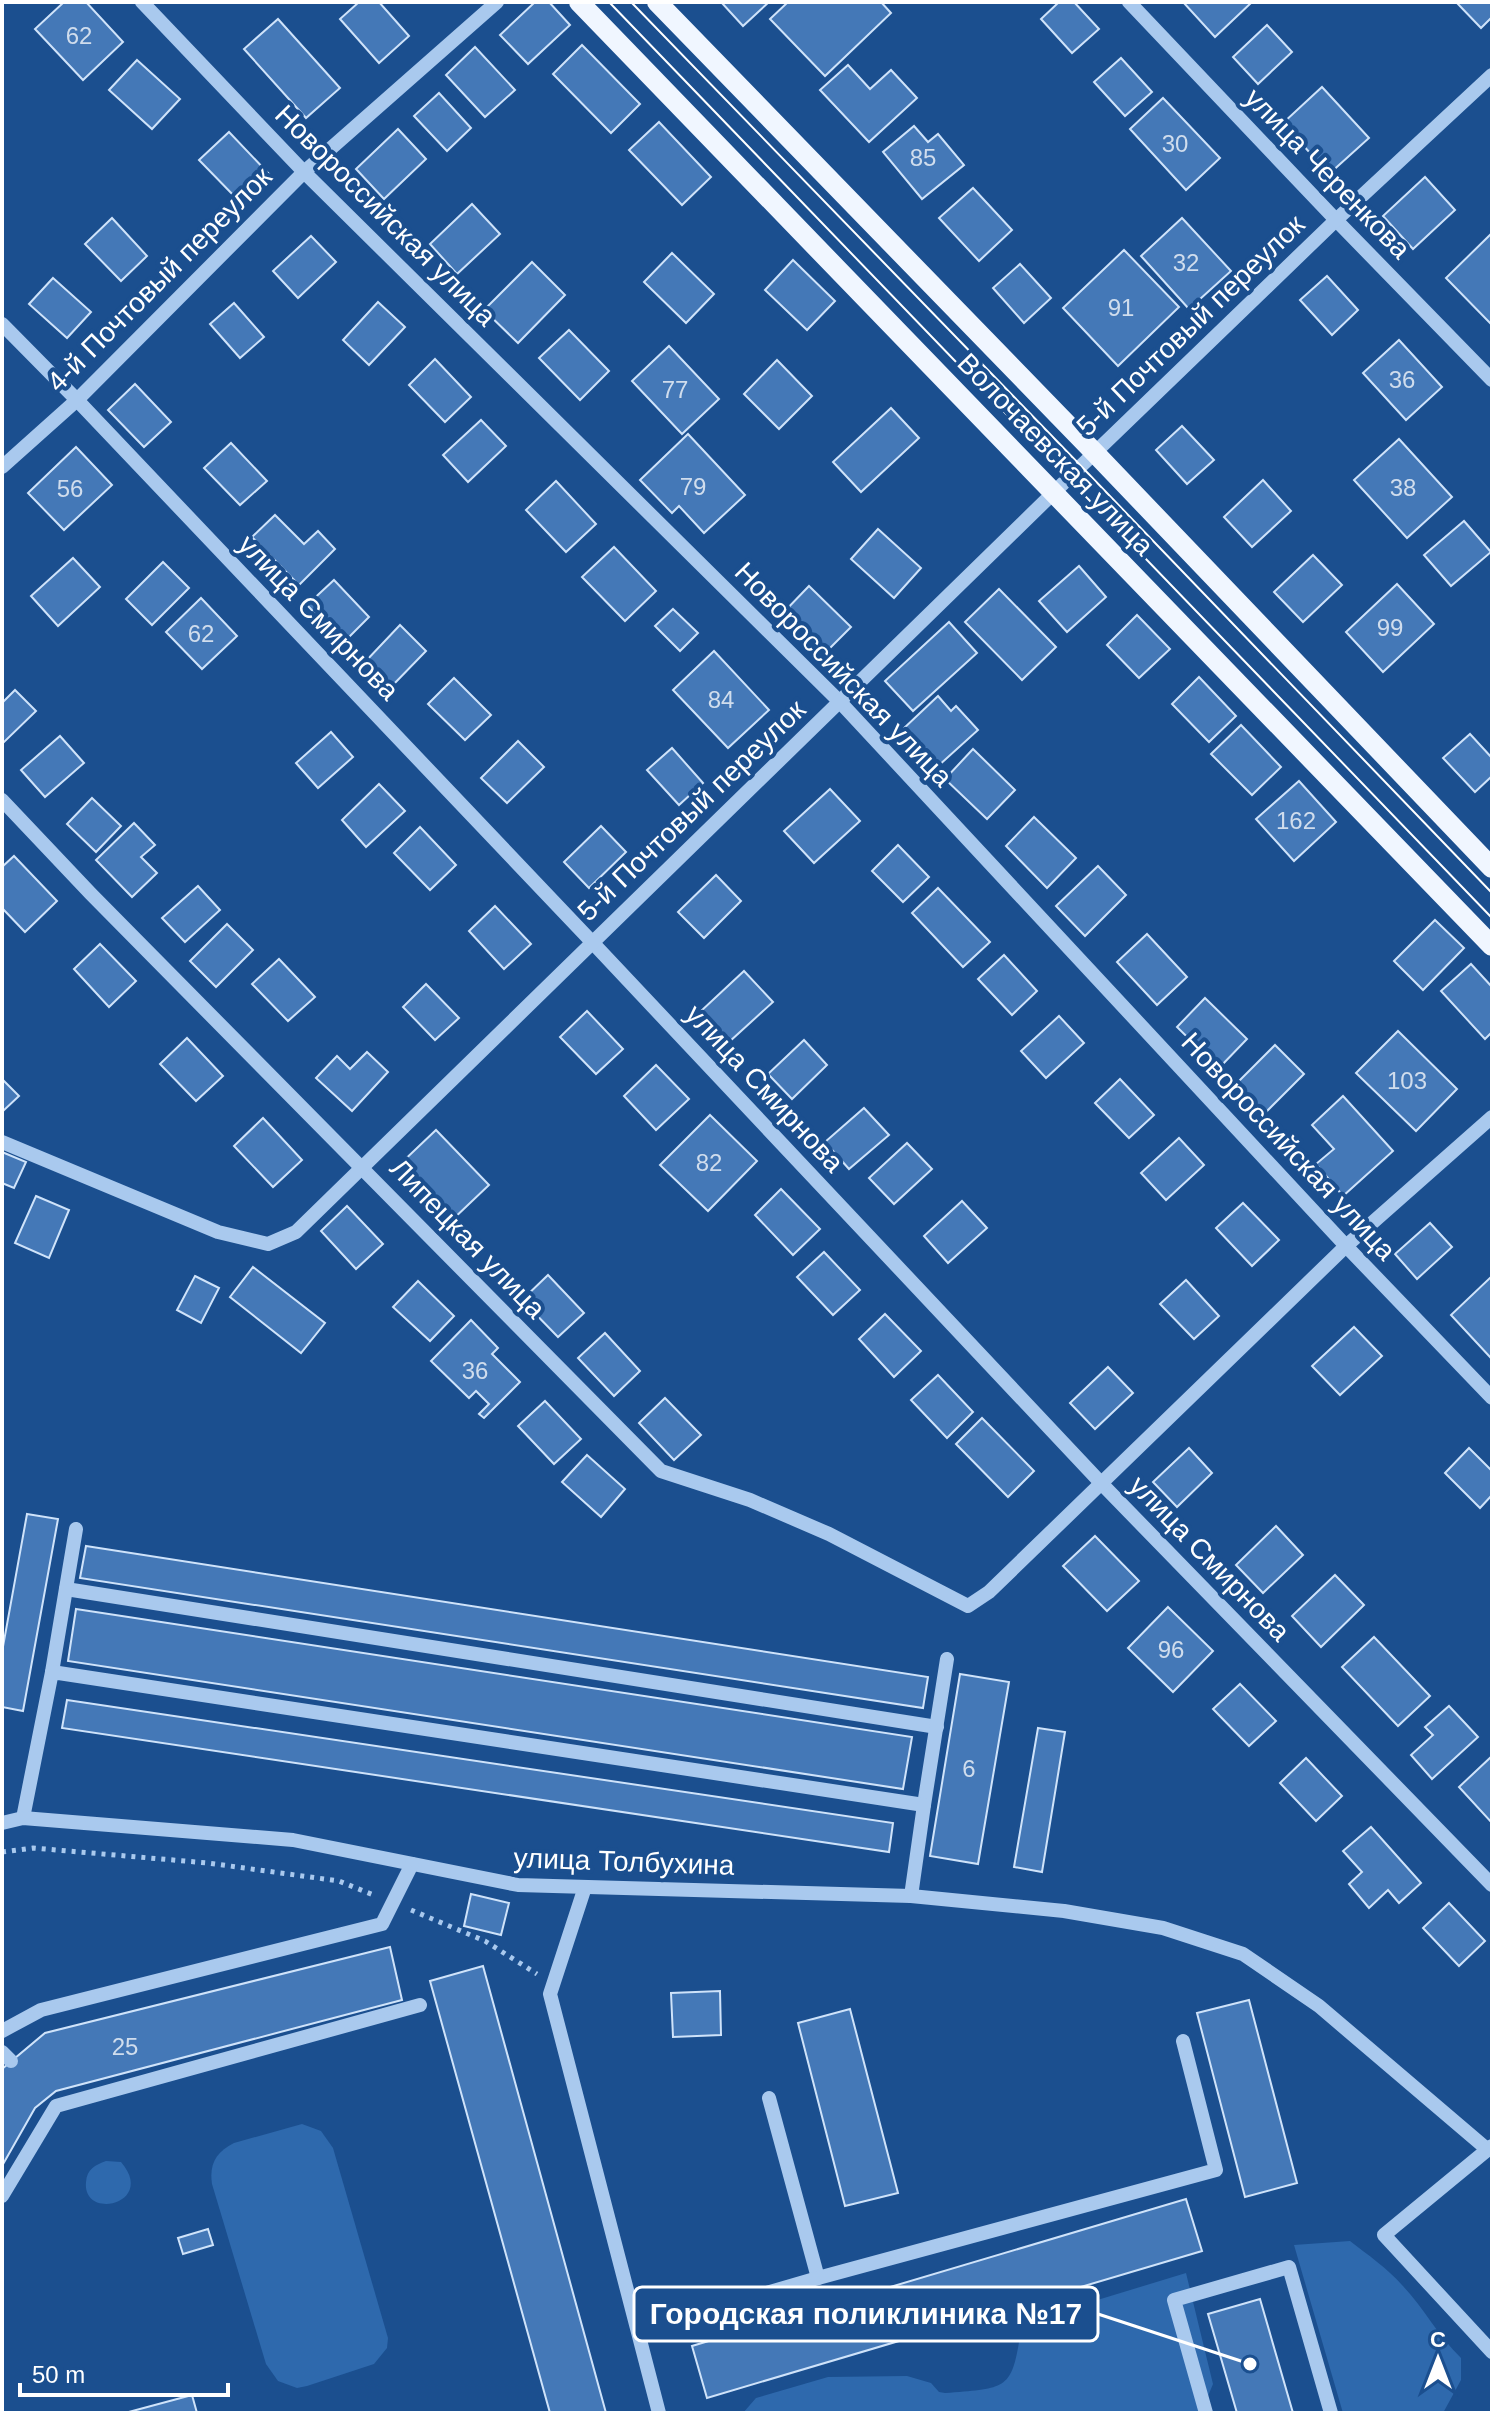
<svg xmlns="http://www.w3.org/2000/svg" width="1494" height="2415" viewBox="0 0 1494 2415" font-family="Helvetica,sans-serif">
	<style>
		.green { fill: #2e69ad }
		.building { fill: #4478b7; stroke: #cfe3fa; stroke-width: 2 }
		.lines { fill: none; stroke-linecap: round; stroke-linejoin: round }
		.path { stroke: #a9c9ee; stroke-width: 5; stroke-dasharray: 4 6; stroke-linecap: butt }
		.minor { stroke: #a9c9ee; stroke-width: 14 }
		.major { stroke: #f0f6ff; stroke-width: 20 }
		.tram { stroke: #fff; stroke-width: 2 }
		.labels { text-anchor: middle; stroke-width: 8; stroke-linejoin: round; paint-order: stroke }
		.number-label { font-size: 24px; fill: #d0dded }
		.street-label { font-size: 28px; fill: #fff; stroke: #1b4f8f }
		.leader { fill: none; stroke: #fff; stroke-width: 3 }
		.callout-dot { fill: #fff; stroke: #1b4f8f; stroke-width: 3 }
		.callout { fill: #1b4f8f; stroke: #fff; stroke-width: 3 }
		.callout-label { font-size: 30px; text-anchor: middle; font-weight: bold; fill: #fff }
	</style>
	<rect width="100%" height="100%" fill="#1b4f8f"/>
	<g class="green">
		<path d="M302,2124L321,2131L333,2148L388,2338L387,2348L374,2364L307,2386L297,2388L278,2381L266,2364L212,2184C209,2164 216,2152 234,2143Z"/>
		<path d="M106,2161L121,2162C157,2204 82,2221 86,2182C87,2169 95,2165 106,2161Z"/>
		<path d="M1350,2241C1368,2255 1387,2268 1402,2285C1424,2308 1438,2336 1461,2358V2380L1443,2413H1343L1294,2245Z"/>
		<path d="M1186,2273L1213,2384L1201,2413H743L756,2398L828,2377L907,2376L931,2383L939,2392L945,2393C1011,2388 1012,2390 1022,2323Z"/>
	</g>
	<g class="building">
		<polygon points="64,2 86,2 123,42 83,80 35,29"/>
		<polygon points="359,2 379,2 409,36 379,63 340,19"/>
		<polygon points="535,2 549,2 570,25 528,64 500,35"/>
		<polygon points="721,2 769,2 743,26"/>
		<polygon points="788,2 881,2 891,13 825,76 770,19"/>
		<polygon points="1059,2 1074,2 1099,29 1072,53 1041,19"/>
		<polygon points="1183,2 1252,2 1215,37"/>
		<polygon points="1456,2 1492,2 1492,17 1481,28"/>
		<polygon points="278,19 340,88 306,118 244,49"/>
		<polygon points="1267,25 1292,52 1258,84 1233,57"/>
		<polygon points="582,45 640,104 611,133 553,74"/>
		<polygon points="475,47 515,90 485,117 446,75"/>
		<polygon points="1121,58 1152,92 1125,116 1094,82"/>
		<polygon points="137,60 180,99 152,129 109,90"/>
		<polygon points="848,65 870,89 891,70 917,98 869,142 820,90"/>
		<polygon points="1322,87 1369,138 1329,174 1283,123"/>
		<polygon points="439,93 471,128 447,151 414,116"/>
		<polygon points="1163,98 1220,158 1186,190 1130,129"/>
		<polygon points="659,122 711,177 682,205 629,150"/>
		<polygon points="914,126 928,142 938,134 964,165 922,199 883,152"/>
		<polygon points="398,129 426,159 384,199 356,169"/>
		<polygon points="229,132 269,174 240,202 199,160"/>
		<polygon points="1425,177 1455,210 1413,249 1383,216"/>
		<polygon points="973,188 1012,230 979,261 939,218"/>
		<polygon points="472,204 500,234 457,274 430,244"/>
		<polygon points="112,218 147,256 121,281 85,244"/>
		<polygon points="1182,218 1231,271 1189,309 1141,256"/>
		<polygon points="1492,233 1492,325 1446,278"/>
		<polygon points="311,236 336,262 298,298 273,271"/>
		<polygon points="1124,250 1179,307 1118,366 1063,308"/>
		<polygon points="672,253 714,294 686,323 644,282"/>
		<polygon points="793,260 835,301 807,330 765,290"/>
		<polygon points="532,262 565,295 518,343 484,310"/>
		<polygon points="1020,264 1051,298 1024,323 993,288"/>
		<polygon points="1327,276 1358,310 1332,335 1300,300"/>
		<polygon points="53,278 91,312 67,338 29,304"/>
		<polygon points="378,302 405,327 369,365 343,340"/>
		<polygon points="234,303 264,337 240,358 210,324"/>
		<polygon points="569,330 609,371 580,400 539,358"/>
		<polygon points="1399,340 1442,387 1406,420 1363,373"/>
		<polygon points="669,346 719,399 682,434 632,381"/>
		<polygon points="435,359 471,397 445,422 409,385"/>
		<polygon points="777,360 812,396 779,429 744,394"/>
		<polygon points="135,384 171,422 144,447 108,410"/>
		<polygon points="891,408 919,438 861,492 833,462"/>
		<polygon points="481,420 506,446 468,482 443,455"/>
		<polygon points="1182,426 1214,460 1187,484 1156,450"/>
		<polygon points="688,434 745,495 704,533 679,506 672,513 640,480"/>
		<polygon points="1399,439 1452,497 1407,538 1354,480"/>
		<polygon points="231,443 267,481 240,505 204,468"/>
		<polygon points="76,447 112,485 64,530 28,493"/>
		<polygon points="1263,480 1291,511 1252,547 1224,517"/>
		<polygon points="556,481 596,524 566,552 526,510"/>
		<polygon points="275,515 304,544 318,531 335,549 299,585 252,537"/>
		<polygon points="1464,521 1491,552 1451,586 1424,555"/>
		<polygon points="878,529 921,568 894,598 851,559"/>
		<polygon points="614,547 656,591 625,621 582,577"/>
		<polygon points="1313,555 1342,585 1303,622 1274,592"/>
		<polygon points="73,558 100,587 58,626 31,596"/>
		<polygon points="163,562 189,588 152,625 126,599"/>
		<polygon points="1079,566 1106,597 1067,632 1039,601"/>
		<polygon points="334,580 369,617 343,643 307,605"/>
		<polygon points="1397,584 1434,624 1383,672 1346,632"/>
		<polygon points="809,586 851,627 822,656 781,615"/>
		<polygon points="999,589 1056,647 1022,680 965,622"/>
		<polygon points="201,598 237,636 202,669 166,632"/>
		<polygon points="673,609 698,633 680,651 655,626"/>
		<polygon points="1137,615 1170,649 1139,678 1107,645"/>
		<polygon points="949,622 977,653 913,711 885,681"/>
		<polygon points="400,625 426,651 390,688 364,663"/>
		<polygon points="714,651 769,710 728,748 673,690"/>
		<polygon points="1199,677 1236,716 1209,742 1172,704"/>
		<polygon points="454,678 491,715 465,740 428,704"/>
		<polygon points="15,690 36,711 2,744 2,703"/>
		<polygon points="938,696 951,711 956,706 978,730 937,767 902,730"/>
		<polygon points="1241,725 1281,767 1252,795 1211,754"/>
		<polygon points="331,732 353,757 318,788 296,763"/>
		<polygon points="1470,734 1492,758 1492,776 1475,792 1443,758"/>
		<polygon points="60,736 84,763 45,797 21,770"/>
		<polygon points="518,741 544,767 507,803 481,778"/>
		<polygon points="672,748 703,783 679,805 647,770"/>
		<polygon points="973,749 1015,790 987,819 945,779"/>
		<polygon points="1299,781 1336,822 1294,861 1256,819"/>
		<polygon points="379,784 405,811 366,847 342,820"/>
		<polygon points="830,789 860,821 814,863 784,831"/>
		<polygon points="92,798 121,826 96,852 67,824"/>
		<polygon points="1034,817 1076,858 1047,888 1006,846"/>
		<polygon points="134,823 155,845 141,857 157,873 132,897 96,860"/>
		<polygon points="601,826 626,852 589,888 564,862"/>
		<polygon points="420,827 456,865 430,890 394,853"/>
		<polygon points="898,845 929,877 903,902 872,871"/>
		<polygon points="14,856 57,901 25,932 2,908 2,867"/>
		<polygon points="1098,866 1126,895 1085,936 1056,906"/>
		<polygon points="716,875 741,901 704,938 678,912"/>
		<polygon points="198,886 220,910 185,942 162,918"/>
		<polygon points="938,888 990,942 963,967 912,913"/>
		<polygon points="495,906 531,944 504,969 469,931"/>
		<polygon points="1435,920 1464,948 1423,990 1394,961"/>
		<polygon points="227,924 253,950 216,987 190,961"/>
		<polygon points="1147,934 1187,977 1157,1005 1117,962"/>
		<polygon points="100,944 136,981 109,1007 74,969"/>
		<polygon points="1004,955 1037,991 1012,1015 978,979"/>
		<polygon points="279,959 315,997 288,1021 252,984"/>
		<polygon points="1471,964 1492,987 1492,1032 1485,1039 1441,991"/>
		<polygon points="744,971 773,1002 729,1042 701,1011"/>
		<polygon points="426,984 459,1018 435,1040 403,1007"/>
		<polygon points="1205,998 1247,1039 1219,1068 1177,1027"/>
		<polygon points="587,1011 623,1049 596,1074 560,1037"/>
		<polygon points="1059,1016 1084,1043 1046,1078 1021,1051"/>
		<polygon points="1398,1031 1457,1089 1416,1131 1356,1073"/>
		<polygon points="187,1038 223,1076 196,1101 160,1064"/>
		<polygon points="804,1040 827,1065 792,1099 768,1074"/>
		<polygon points="1275,1045 1304,1074 1263,1115 1234,1086"/>
		<polygon points="367,1052 388,1072 352,1111 316,1078 337,1056 350,1069"/>
		<polygon points="656,1065 689,1099 656,1130 624,1096"/>
		<polygon points="2,1079 19,1096 2,1112"/>
		<polygon points="1120,1079 1154,1115 1129,1138 1095,1103"/>
		<polygon points="1343,1096 1393,1151 1343,1196 1316,1164 1334,1149 1312,1125"/>
		<polygon points="864,1108 889,1135 849,1169 825,1142"/>
		<polygon points="710,1115 757,1161 708,1211 660,1165"/>
		<polygon points="263,1118 302,1160 273,1187 234,1146"/>
		<polygon points="436,1130 489,1185 450,1222 397,1167"/>
		<polygon points="1179,1138 1204,1165 1166,1200 1141,1173"/>
		<polygon points="907,1143 932,1169 894,1204 869,1178"/>
		<polygon points="2,1152 26,1162 14,1188 2,1183"/>
		<polygon points="781,1189 820,1229 793,1255 755,1215"/>
		<polygon points="36,1196 69,1210 49,1258 15,1243"/>
		<polygon points="962,1201 987,1228 948,1263 924,1236"/>
		<polygon points="1243,1203 1279,1240 1252,1266 1216,1228"/>
		<polygon points="347,1206 383,1244 356,1269 321,1231"/>
		<polygon points="1430,1223 1452,1247 1417,1279 1395,1254"/>
		<polygon points="824,1252 860,1290 833,1315 797,1277"/>
		<polygon points="253,1267 325,1323 301,1353 230,1297"/>
		<polygon points="548,1275 584,1313 558,1337 522,1300"/>
		<polygon points="195,1276 219,1288 201,1323 177,1310"/>
		<polygon points="1492,1276 1492,1355 1490,1357 1451,1315"/>
		<polygon points="1186,1280 1219,1316 1194,1339 1160,1304"/>
		<polygon points="418,1281 454,1316 430,1341 393,1307"/>
		<polygon points="885,1314 921,1351 894,1377 859,1339"/>
		<polygon points="471,1320 498,1348 492,1354 520,1382 484,1418 479,1414 489,1404 476,1391 469,1398 431,1361"/>
		<polygon points="1354,1327 1382,1356 1340,1395 1312,1366"/>
		<polygon points="605,1333 640,1371 614,1396 578,1358"/>
		<polygon points="1108,1367 1133,1393 1095,1429 1070,1403"/>
		<polygon points="938,1375 973,1412 947,1438 911,1400"/>
		<polygon points="665,1398 701,1435 674,1460 639,1423"/>
		<polygon points="545,1401 581,1439 554,1464 518,1426"/>
		<polygon points="982,1418 1034,1471 1008,1497 956,1444"/>
		<polygon points="1189,1448 1212,1473 1177,1507 1153,1482"/>
		<polygon points="1469,1448 1492,1471 1492,1495 1480,1508 1445,1473"/>
		<polygon points="587,1455 625,1489 601,1517 562,1482"/>
		<polygon points="27,1514 58,1519 23,1711 2,1707 2,1652"/>
		<polygon points="1276,1526 1303,1555 1263,1593 1236,1565"/>
		<polygon points="1095,1536 1139,1581 1107,1611 1063,1566"/>
		<polygon points="86,1546 928,1677 923,1708 80,1578"/>
		<polygon points="1335,1575 1364,1605 1321,1647 1292,1616"/>
		<polygon points="1168,1607 1213,1651 1173,1692 1128,1648"/>
		<polygon points="76,1609 912,1737 903,1789 68,1661"/>
		<polygon points="1374,1637 1430,1696 1398,1726 1342,1667"/>
		<polygon points="960,1674 1009,1682 978,1864 930,1856"/>
		<polygon points="1240,1684 1276,1721 1249,1746 1213,1709"/>
		<polygon points="67,1700 893,1823 889,1852 62,1728"/>
		<polygon points="1449,1706 1478,1737 1432,1779 1411,1755 1433,1735 1425,1727"/>
		<polygon points="1038,1728 1065,1732 1042,1872 1014,1867"/>
		<polygon points="1491,1757 1492,1758 1492,1823 1459,1787"/>
		<polygon points="1306,1758 1342,1796 1316,1821 1280,1783"/>
		<polygon points="1371,1827 1421,1883 1399,1903 1388,1890 1369,1908 1349,1884 1362,1872 1343,1851"/>
		<polygon points="471,1894 509,1903 501,1935 464,1926"/>
		<polygon points="1449,1903 1485,1941 1459,1966 1423,1928"/>
		<polygon points="390,1947 402,2000 56,2091 35,2108 2,2166 2,2069 45,2033"/>
		<polygon points="483,1966 606,2413 550,2413 430,1981"/>
		<polygon points="720,1991 721,2035 673,2037 671,1993"/>
		<polygon points="1249,2000 1297,2183 1245,2197 1197,2013"/>
		<polygon points="850,2009 898,2193 845,2206 798,2023"/>
		<polygon points="1186,2199 1202,2251 707,2398 692,2346"/>
		<polygon points="208,2229 213,2245 183,2254 178,2238"/>
		<polygon points="1260,2299 1293,2413 1237,2413 1208,2314"/>
		<polygon points="192,2395 197,2413 125,2413"/>
	</g>
	<g class="lines">
		<g class="path">
			<polyline points="2,1852 33,1848 208,1863 339,1881 376,1896"/>
			<polyline points="411,1910 485,1941 537,1974"/>
		</g>
		<g class="minor">
			<polyline points="142,2 304,172 840,702 1346,1246 1492,1398"/>
			<polyline points="1129,2 1336,220 1492,380"/>
			<polyline points="2,324 77,400 592,942 1101,1483 1492,1885"/>
			<polyline points="2,467 77,400 304,172 497,2"/>
			<polyline points="2,800 91,894 661,1471 750,1500 829,1534 968,1606 989,1592 1346,1246 1492,1117"/>
			<polyline points="2,1142 218,1232 268,1244 296,1232 1081,466 1336,220 1492,75"/>
			<polyline points="66,1589 937,1727"/>
			<polyline points="52,1672 76,1529"/>
			<polyline points="924,1805 947,1659"/>
			<polyline points="23,1818 52,1672 924,1805 911,1896"/>
			<polyline points="2,1823 23,1818 293,1840 518,1885 911,1896 1064,1911 1163,1928 1243,1954 1319,2006 1488,2150"/>
			<polyline points="585,1887 550,1994 659,2413"/>
			<polyline points="2,2031 41,2010 382,1924 412,1864"/>
			<polyline points="2,2052 11,2061"/>
			<polyline points="769,2098 818,2278"/>
			<polyline points="1492,2146 1384,2235 1492,2352"/>
			<polyline points="2,2196 56,2106 420,2005"/>
			<polyline points="638,2330 818,2278 1216,2170 1183,2041"/>
			<polyline points="1206,2413 1174,2300 1289,2267 1331,2413"/>
		</g>
		<g class="major">
			<polyline points="579,2 1492,946"/>
			<polyline points="657,2 1095,453 1492,868"/>
		</g>
		<g class="tram">
			<polyline points="609,2 1492,918"/>
			<polyline points="631,2 1081,466 1492,893"/>
		</g>
	</g>
	<g class="labels">
		<g class="number-label">
			<text x="79" y="44">62</text>
			<text x="1175" y="152">30</text>
			<text x="923" y="166">85</text>
			<text x="1186" y="271">32</text>
			<text x="1121" y="316">91</text>
			<text x="1402" y="388">36</text>
			<text x="675" y="398">77</text>
			<text x="693" y="495">79</text>
			<text x="1403" y="496">38</text>
			<text x="70" y="497">56</text>
			<text x="1390" y="636">99</text>
			<text x="201" y="642">62</text>
			<text x="721" y="708">84</text>
			<text x="1296" y="829">162</text>
			<text x="1407" y="1089">103</text>
			<text x="709" y="1171">82</text>
			<text x="475" y="1379">36</text>
			<text x="1171" y="1658">96</text>
			<text x="969" y="1777">6</text>
			<text x="125" y="2055">25</text>
		</g>
		<g class="street-label">
			<text transform="translate(1328 173) rotate(46)" y="10">улица Черенкова</text>
			<text transform="translate(386 215) rotate(45)" y="10">Новороссийская улица</text>
			<text transform="translate(159 279) rotate(-45)" y="10">4-й Почтовый переулок</text>
			<text transform="translate(1190 325) rotate(-44)" y="10">5-й Почтовый переулок</text>
			<text transform="translate(1056 454) rotate(46)" y="10">Волочаевская улица</text>
			<text transform="translate(319 617) rotate(46)" y="10">улица Смирнова</text>
			<text transform="translate(844 674) rotate(46)" y="10">Новороссийская улица</text>
			<text transform="translate(691 810) rotate(-44)" y="10">5-й Почтовый переулок</text>
			<text transform="translate(765 1088) rotate(47)" y="10">улица Смирнова</text>
			<text transform="translate(1289 1146) rotate(47)" y="10">Новороссийская улица</text>
			<text transform="translate(468 1238) rotate(46)" y="10">Липецкая улица</text>
			<text transform="translate(1210 1558) rotate(46)" y="10">улица Смирнова</text>
			<text transform="translate(624 1861) rotate(2)" y="10">улица Толбухина</text>
		</g>
	</g>
	<path class="leader" d="M1250 2364L1098 2314"/>
	<circle class="callout-dot" cx="1250" cy="2364" r="8"/>
	<rect class="callout" x="634" y="2287" width="464" height="54" rx="8"/>
	<g class="callout-label">
		<text x="866" y="2324">Городская поликлиника №17</text>
	</g>
	<rect width="1494" height="2415" fill="none" stroke="#ffffff" stroke-width="8"/>
	<g transform="translate(1438 2359)" stroke="#1b4f8f" stroke-width="6" paint-order="stroke">
	<path d="M0-6L14 30L0 20L-14 30Z" fill="#ffffff"/>
	<text y="-12" font-size="22" font-weight="bold" text-anchor="middle" fill="#ffffff">С</text>
	</g>
	<path d="M20 2383v12h208v-12" fill="none" stroke="#ffffff" stroke-width="4"/>
	<text x="32" y="2383" font-size="24" fill="#ffffff" stroke="#1b4f8f" stroke-width="6" paint-order="stroke">50 m</text>
</svg>
